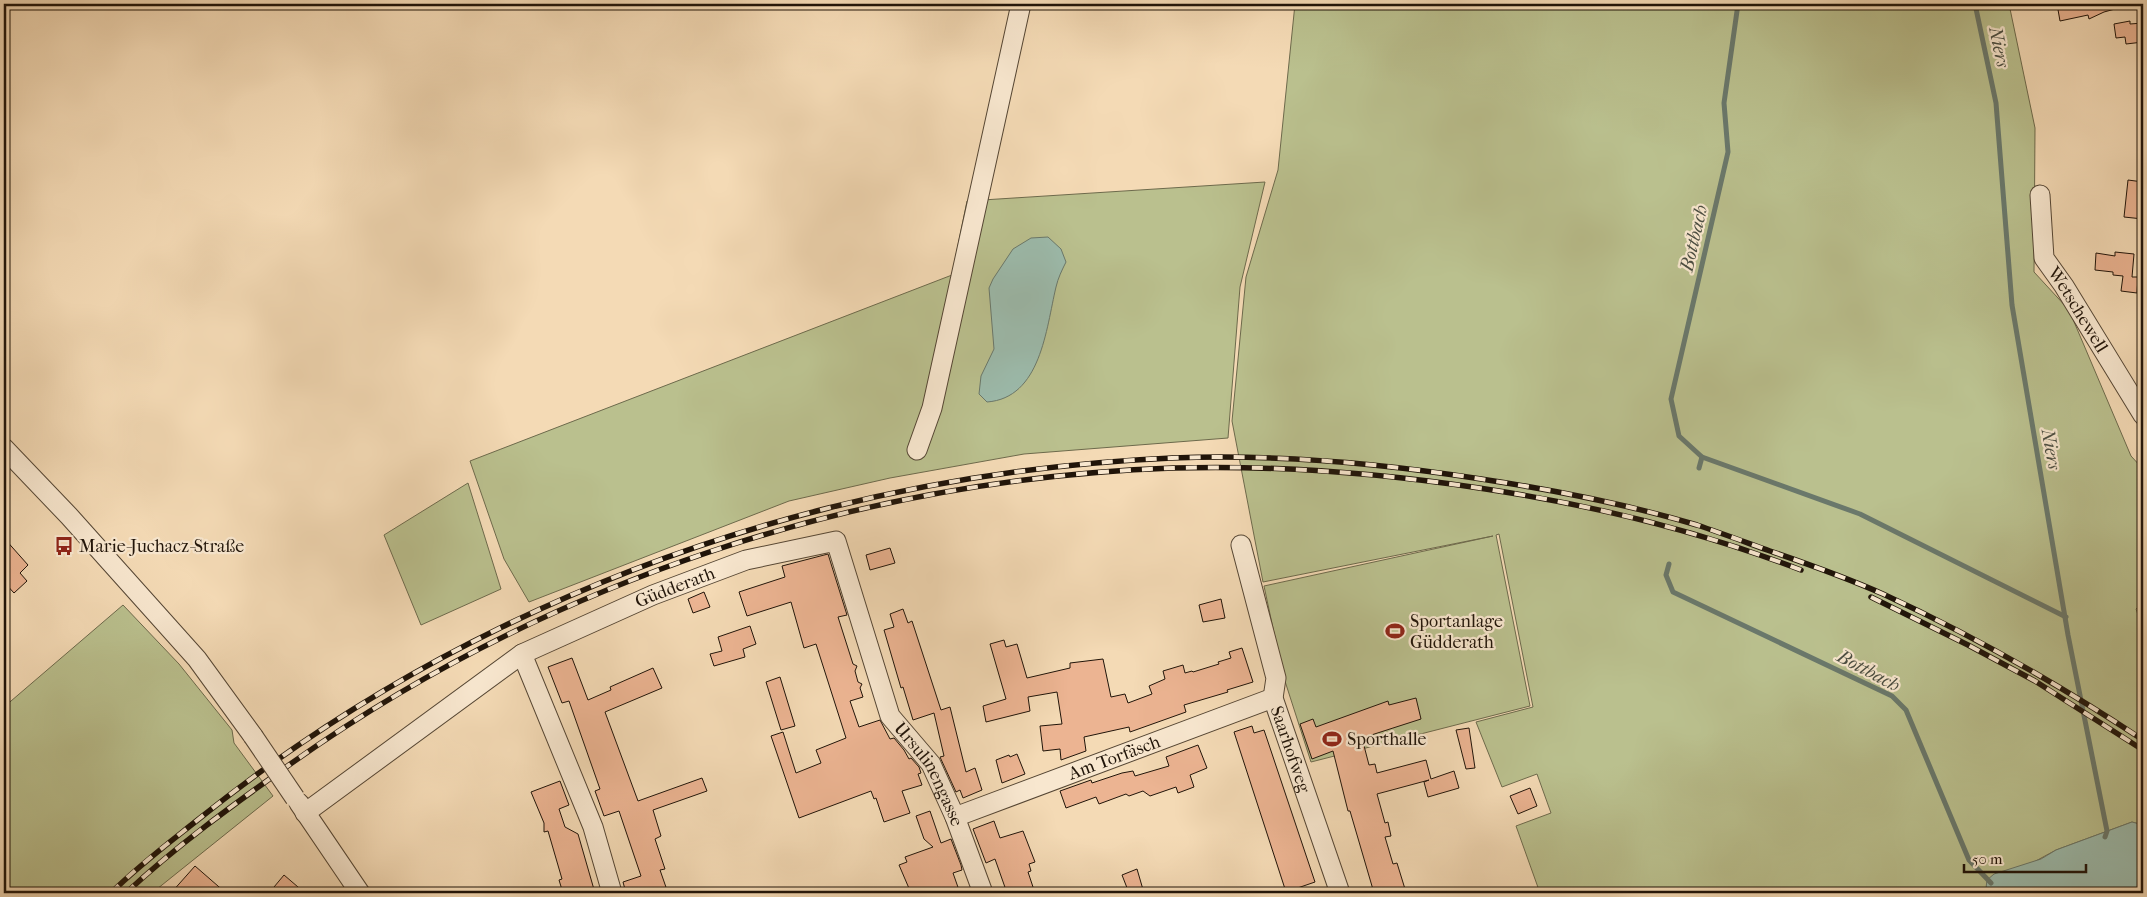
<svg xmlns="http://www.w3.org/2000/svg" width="2147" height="897" viewBox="0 0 2147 897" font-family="'IM FELL French Canon',serif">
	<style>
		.green { fill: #bac08e; stroke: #6d6a4c }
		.water { fill: #9cbbac; stroke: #6a786b }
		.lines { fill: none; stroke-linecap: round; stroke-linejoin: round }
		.stream { stroke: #6a786b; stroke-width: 5 }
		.building { fill: #ecb492; stroke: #201409 }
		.street-casing { stroke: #554634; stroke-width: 21 }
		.street { stroke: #f8e7cf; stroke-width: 19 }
		.rail-casing { stroke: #201409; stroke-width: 5.5 }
		.rail { stroke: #f8e7cf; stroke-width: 4; stroke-dasharray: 11; stroke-linecap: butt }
		.street-bridge-casing { stroke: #554634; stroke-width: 21; stroke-linecap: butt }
		.street-bridge { stroke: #f8e7cf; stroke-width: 19 }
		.labels { text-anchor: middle; stroke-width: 4.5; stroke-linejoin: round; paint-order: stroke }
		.street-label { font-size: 18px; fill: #201409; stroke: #f8e7cf }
		.poi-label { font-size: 18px; fill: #201409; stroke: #f8e7cf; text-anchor: start }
		.water-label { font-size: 19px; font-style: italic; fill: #4b4e42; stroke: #f8e7cf }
	</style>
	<rect width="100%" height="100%" fill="#f4dab5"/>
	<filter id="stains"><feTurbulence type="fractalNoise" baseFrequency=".004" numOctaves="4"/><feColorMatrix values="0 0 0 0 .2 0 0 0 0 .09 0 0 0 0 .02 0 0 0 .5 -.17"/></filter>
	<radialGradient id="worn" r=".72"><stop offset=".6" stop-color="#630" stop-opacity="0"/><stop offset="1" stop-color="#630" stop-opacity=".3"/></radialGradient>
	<g class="green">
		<polygon points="1295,4 2009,4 2035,128 2034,272 2069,310 2131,456 2143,469 2143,602 2136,609 2143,629 2143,825 2132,822 2056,850 1986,888 1993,893 1540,893 1516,826 1551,813 1537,774 1502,787 1476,722 1533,707 1499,534 1496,535 1530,706 1311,762 1283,675 1264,586 1493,536 1263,582 1232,421 1246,277 1278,170"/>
		<polygon points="1265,182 1240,287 1228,438 1024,454 890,478 789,501 529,602 504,559 470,461 952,275 967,201"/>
		<polygon points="468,483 501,589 421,625 384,535"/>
		<polygon points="123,605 179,664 232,730 234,743 273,796 152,893 4,893 4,707"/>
	</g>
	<g class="water">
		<path d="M1048,237L1061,249L1066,262C1062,270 1058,278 1056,287C1046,329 1041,398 987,402L979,394L981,376L994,349L989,288L993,279L1013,249L1031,238Z"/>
		<polygon points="2132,822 2143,825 2143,893 1993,893 1986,888 1987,880 1994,874 2041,859 2056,850"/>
	</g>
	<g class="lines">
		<g class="stream">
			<polyline points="1975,4 1996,103 2012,305 2068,635 2107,831 2105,837"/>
			<polyline points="1702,457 1860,514 2066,617"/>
			<polyline points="1699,468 1702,457 1679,436 1671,399 1728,152 1724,103 1738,4"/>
			<polyline points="1669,564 1666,575 1673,592 1892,696 1906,710 1969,860 1991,883"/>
		</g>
	</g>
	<g class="building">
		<polygon points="2057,4 2120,4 2115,6 2115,9 2104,12 2089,19 2088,15 2060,21"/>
		<polygon points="2130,21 2130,24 2143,23 2143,42 2126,44 2125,37 2116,38 2114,24"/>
		<polygon points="2128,180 2143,182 2143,219 2124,217"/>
		<polygon points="2115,252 2134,254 2132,277 2138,277 2137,293 2121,291 2123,276 2113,275 2113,272 2095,270 2096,253 2115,256"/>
		<polygon points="4,538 28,565 20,573 27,581 14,593 4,582"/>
		<polygon points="890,548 895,563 870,570 866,555"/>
		<polygon points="828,554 847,615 838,617 853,664 857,666 855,671 858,682 862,684 860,688 863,697 850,701 859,727 880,720 890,739 894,738 904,750 909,759 911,758 919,767 921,773 918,774 922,785 902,791 910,813 884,822 876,798 874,799 871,791 799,818 771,736 783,732 796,773 821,763 816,750 846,738 816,644 804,648 791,602 747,616 739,592 785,577 782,566"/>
		<polygon points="704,592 710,607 693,613 688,599"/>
		<polygon points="1221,599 1225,618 1203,622 1199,605"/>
		<polygon points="903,609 908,623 912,621 941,710 950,707 966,772 975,768 982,790 963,798 960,790 956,792 940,757 944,756 934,713 913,720 903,687 901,688 884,630 894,627 890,614"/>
		<polygon points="750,626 756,644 743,649 745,657 714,666 710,654 722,651 718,637"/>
		<polygon points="1004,640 1006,647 1017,644 1027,678 1070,668 1070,663 1103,659 1111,697 1125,694 1128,703 1152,694 1149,686 1165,679 1163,671 1183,665 1185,673 1192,671 1193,672 1219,664 1218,662 1231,658 1229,652 1242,648 1253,682 1227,690 1228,692 1184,705 1186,712 1130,732 1129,727 1084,737 1086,751 1061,760 1060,749 1043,751 1040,726 1062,724 1057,692 1028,697 1030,711 986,722 983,706 1006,699 990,644"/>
		<polygon points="572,658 588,700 611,690 610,687 653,668 662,688 605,712 638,801 702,778 707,791 653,810 661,836 655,839 665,869 660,870 668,893 626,893 623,882 641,876 619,811 604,816 595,791 600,789 569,701 562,703 548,667"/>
		<polygon points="780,677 795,726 781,730 766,682"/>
		<polygon points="1416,698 1421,719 1362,738 1369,765 1375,764 1377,773 1426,760 1431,779 1454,771 1459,788 1428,797 1424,782 1429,780 1377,794 1385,823 1388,822 1391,836 1385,837 1393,864 1397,863 1405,889 1393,893 1374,893 1350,811 1348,811 1333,751 1312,759 1300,724 1313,719 1316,727 1388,701 1389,705"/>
		<polygon points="1252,726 1254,733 1264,730 1315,882 1286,892 1234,732"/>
		<polygon points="1469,728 1475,768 1466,769 1456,730"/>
		<polygon points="1198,745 1207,768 1190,775 1194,787 1178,793 1176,787 1150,796 1143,791 1129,796 1126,794 1099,804 1096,797 1066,808 1060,791 1091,780 1092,783 1122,773 1133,771 1135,776 1169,766 1166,757"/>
		<polygon points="1017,754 1025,774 1002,783 996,760 1009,755 1010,757"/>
		<polygon points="560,781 569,805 559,809 565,827 578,834 595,893 563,893 559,880 562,879 548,831 544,832 544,823 531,792"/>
		<polygon points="1530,788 1537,806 1518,814 1510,796"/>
		<polygon points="930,811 941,843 951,839 961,865 962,870 953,873 960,893 911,893 899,865 907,862 905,857 933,847 924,839 916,816"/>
		<polygon points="994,821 1000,838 1023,831 1035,862 1029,864 1031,871 1028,872 1035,893 1007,893 995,859 986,863 973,829"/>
		<polygon points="195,866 226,893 171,893"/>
		<polygon points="1137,869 1144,893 1129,893 1122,875"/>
		<polygon points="284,875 305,893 269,893"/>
	</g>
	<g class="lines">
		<g class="street-casing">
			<g id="street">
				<path id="s1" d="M2040,195L2044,258L2064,286L2143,415"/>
				<polyline points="4,448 69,516 197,659 253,736"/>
				<polyline points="917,450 932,408 1021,4"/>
				<path id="s2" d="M1241,545L1276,678L1273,698L1340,893"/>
				<polyline points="522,654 593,827 612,893"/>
				<polyline points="299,803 360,893"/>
				<path id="s3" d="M305,813L522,654L653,595L746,560L836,541L890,716L931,764L955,817L983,893"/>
				<path id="s4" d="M955,817L1273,698"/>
			</g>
		</g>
		<use href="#street" class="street"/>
		<g class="rail-casing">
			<g id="rail">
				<polyline points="1871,597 1968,645 2035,681 2143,750"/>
				<path d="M111,893C137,867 166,845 195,822C289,746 393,680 502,627C711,525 940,468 1172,458C1275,454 1380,463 1481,479C1554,490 1626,504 1697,525C1721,533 1745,542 1770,551C1808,564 1847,578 1883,594C1974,636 2060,685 2143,740"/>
				<path d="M126,893C176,846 233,805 289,765C546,582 858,479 1173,468C1275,465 1378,473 1479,488C1588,504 1697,530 1801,570"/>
			</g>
		</g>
		<use href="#rail" class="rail"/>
		<g class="street-bridge-casing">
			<polyline id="street-bridge" points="253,736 295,798"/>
		</g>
		<use href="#street-bridge" class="street-bridge"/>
	</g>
	<defs>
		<g id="bus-bare" transform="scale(1.5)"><path d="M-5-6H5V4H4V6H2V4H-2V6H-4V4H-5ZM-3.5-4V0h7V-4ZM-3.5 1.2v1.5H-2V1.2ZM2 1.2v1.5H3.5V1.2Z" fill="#8f2418" stroke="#f8e7cf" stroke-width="2.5" paint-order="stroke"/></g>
		<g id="stadium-bare" transform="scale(1.5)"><path d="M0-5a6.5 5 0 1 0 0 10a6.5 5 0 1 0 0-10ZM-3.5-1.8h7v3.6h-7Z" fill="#8f2418" stroke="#f8e7cf" stroke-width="2.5" paint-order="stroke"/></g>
	</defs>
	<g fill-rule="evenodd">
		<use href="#bus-bare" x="64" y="546"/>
		<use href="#stadium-bare" x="1395" y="631"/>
		<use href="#stadium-bare" x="1332" y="739"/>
	</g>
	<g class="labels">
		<g class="street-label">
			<text dy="6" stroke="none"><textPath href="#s1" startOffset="125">Wetschewell</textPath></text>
			<text dy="6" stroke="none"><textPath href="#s3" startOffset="436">Güdderath</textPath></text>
			<text dy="6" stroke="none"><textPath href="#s2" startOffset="212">Saarhofweg</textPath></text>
			<text dy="6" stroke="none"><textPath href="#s4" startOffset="170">Am Torfäsch</textPath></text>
			<text dy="6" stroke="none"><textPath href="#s3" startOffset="858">Ursulinengasse</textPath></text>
		</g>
		<g class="poi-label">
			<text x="79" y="552">Marie-Juchacz-Straße</text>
			<text x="1410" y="627">Sportanlage<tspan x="1410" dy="21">Güdderath</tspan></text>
			<text x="1347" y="745">Sporthalle</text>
		</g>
		<g class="water-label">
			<text transform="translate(2000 47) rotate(78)" y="7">Niers</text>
			<text transform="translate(1693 238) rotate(-77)" y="7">Bottbach</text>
			<text transform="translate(2052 449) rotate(80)" y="7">Niers</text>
			<text transform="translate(1869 670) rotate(28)" y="7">Bottbach</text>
		</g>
	</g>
	<rect width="2147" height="897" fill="none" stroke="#f4dab5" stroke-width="20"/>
	<rect x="5" y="5" width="2137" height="887" fill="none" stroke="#201409" stroke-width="2.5"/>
	<rect x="10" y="10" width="2127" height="877" fill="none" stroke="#201409"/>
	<path d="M1964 864v8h122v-8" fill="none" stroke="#201409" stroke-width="2.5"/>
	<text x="1972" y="864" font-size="15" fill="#201409" stroke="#f8e7cf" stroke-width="4" paint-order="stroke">50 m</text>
	<rect width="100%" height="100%" filter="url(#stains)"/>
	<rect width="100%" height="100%" fill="url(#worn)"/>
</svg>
